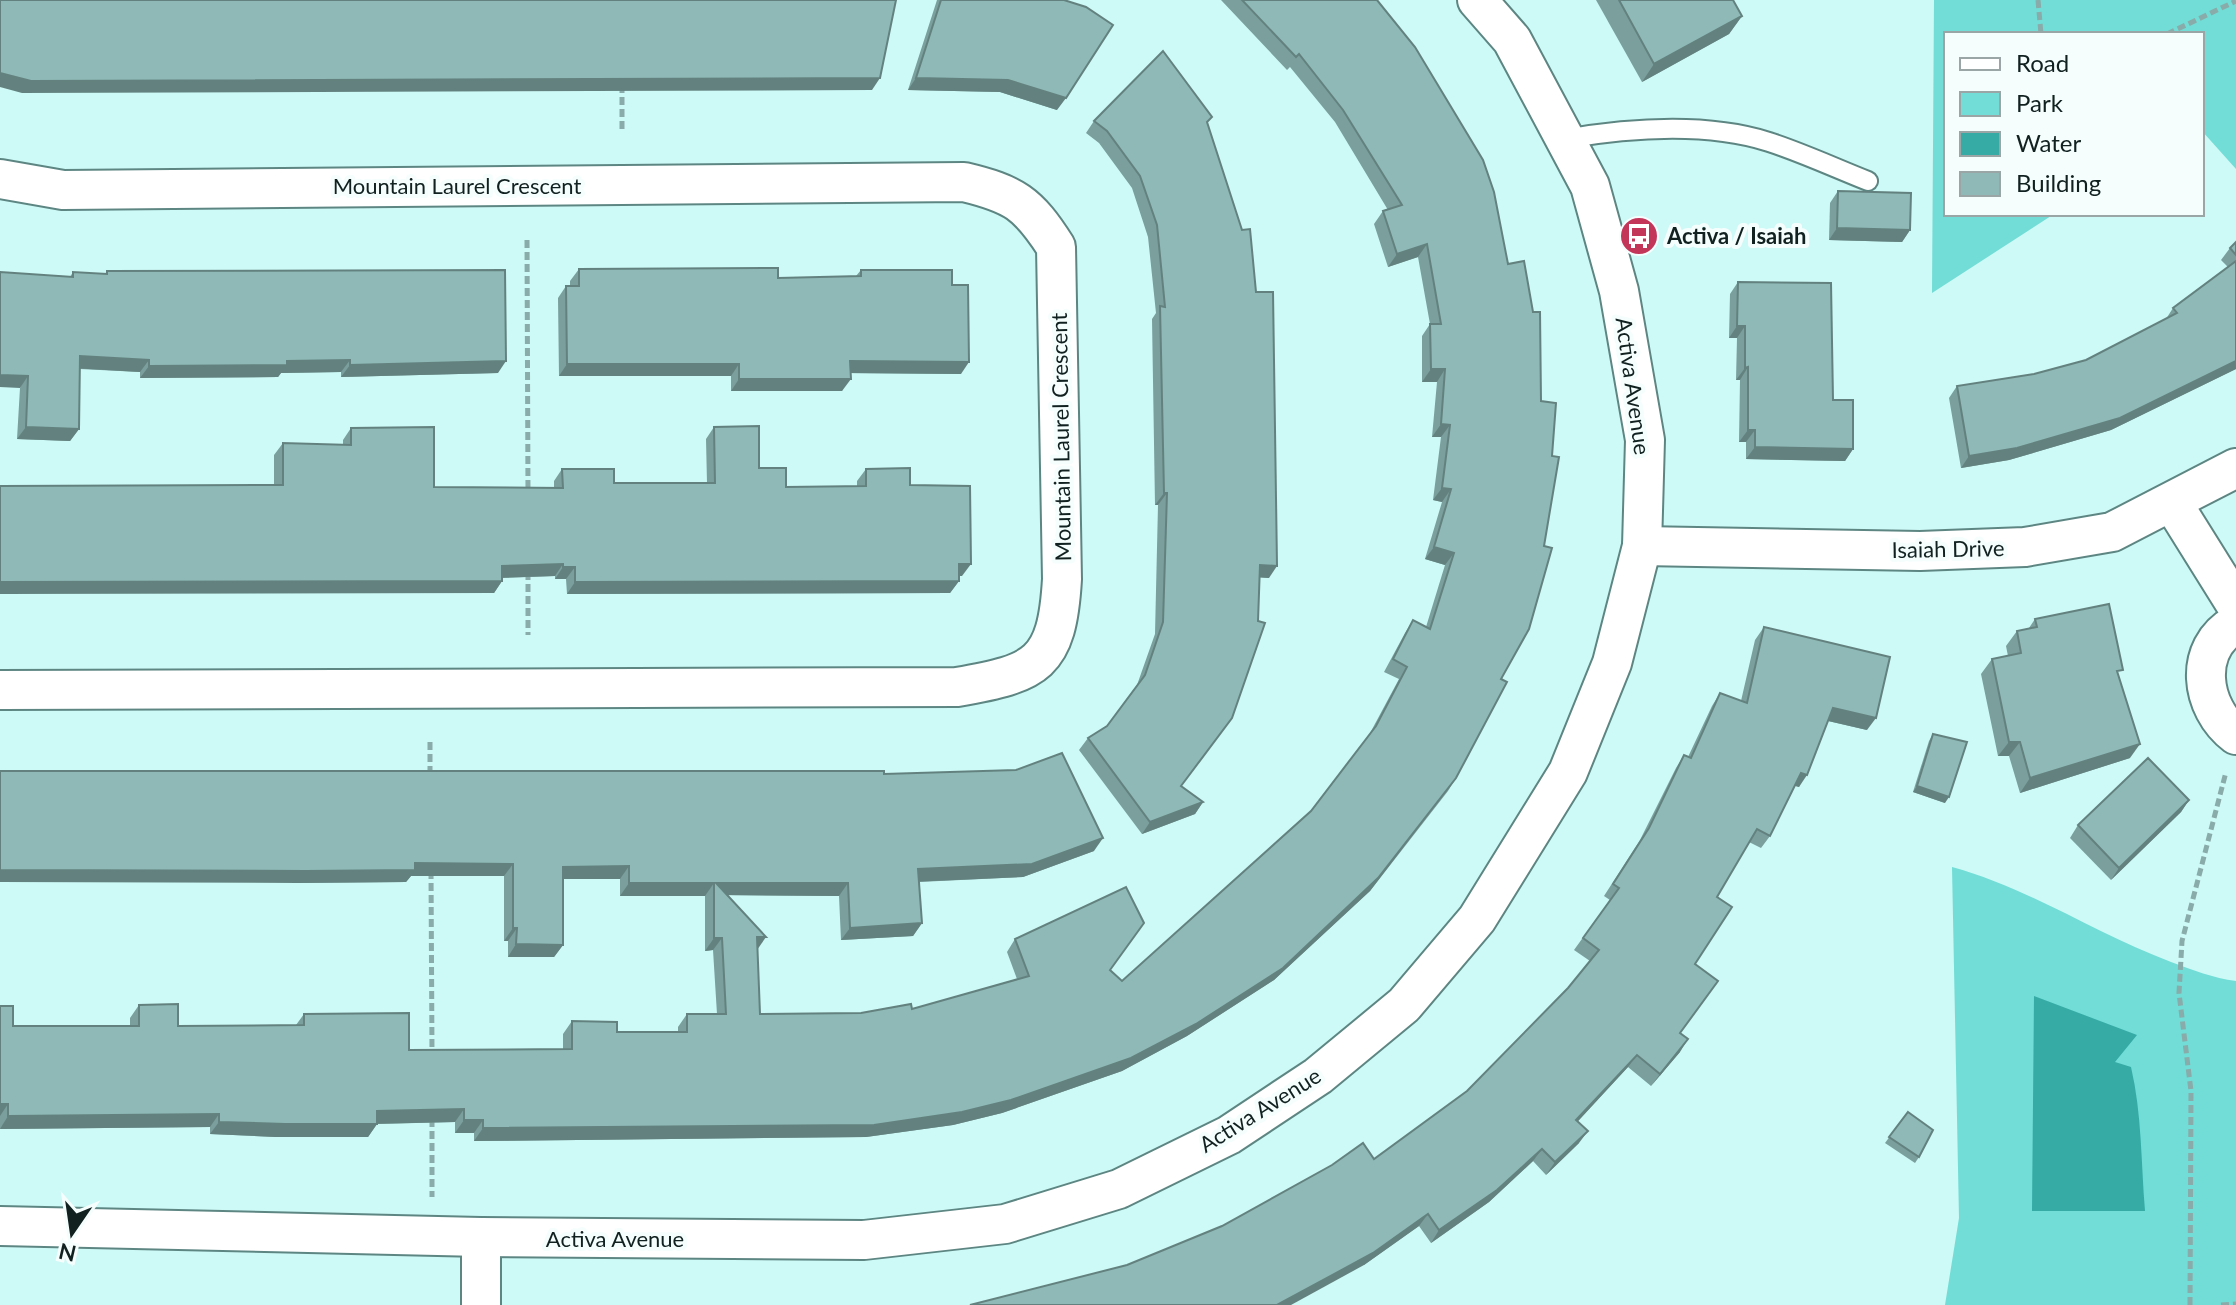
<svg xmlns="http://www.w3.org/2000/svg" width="2236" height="1305" viewBox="0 0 2236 1305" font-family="Lato,sans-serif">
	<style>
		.green { fill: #71ddd6 }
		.water { fill: #36aaa5 }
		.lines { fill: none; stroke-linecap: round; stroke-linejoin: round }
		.service-casing { stroke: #5d8683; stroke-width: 22 }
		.minor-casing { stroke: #5d8683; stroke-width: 42 }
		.path { stroke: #89aba9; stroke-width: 5; stroke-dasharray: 8 4; stroke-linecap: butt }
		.service { stroke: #fff; stroke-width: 18 }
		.minor { stroke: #fff; stroke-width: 38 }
		.wall { fill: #7a9f9d }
		.shaded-wall { fill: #63827f }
		.building { fill: #8eb9b6; stroke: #63827f; stroke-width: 2 }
		.labels { text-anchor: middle; stroke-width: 8; stroke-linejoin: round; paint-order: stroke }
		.street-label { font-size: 22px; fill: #102120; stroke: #f5fefd }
		.poi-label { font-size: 22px; font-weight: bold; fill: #102120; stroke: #f5fefd; text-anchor: start }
	</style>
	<rect width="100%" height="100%" fill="#cdf9f6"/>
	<g class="green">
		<polygon points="1934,0 2236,0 2236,169 2202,131 2202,34 1946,34 1946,214 2054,214 1932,293"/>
		<path d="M1952,867C2029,888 2096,934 2171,962C2193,970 2213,978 2236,981V1305H1945L1959,1218Z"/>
	</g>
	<path class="water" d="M2034,996L2137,1035L2115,1062L2131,1067C2142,1114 2141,1163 2145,1211H2032Z"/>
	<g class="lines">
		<g class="service-casing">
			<path id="service" d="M1565,139C1629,128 1706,122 1769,142C1803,153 1835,168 1868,181"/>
		</g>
		<g class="minor-casing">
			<g id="minor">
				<path d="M0,179L63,190L964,182C1014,194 1028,203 1056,247L1062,579C1057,665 1037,673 957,687L0,690"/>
				<polyline points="2173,504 2236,605"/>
				<polyline points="1642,546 1920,551 2025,547 2112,532 2236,468"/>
				<path d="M2236,624C2192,648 2200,708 2236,735"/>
				<polyline points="0,1226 481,1237 864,1240 1005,1224 1119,1189 1229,1135 1318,1076 1404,1005 1477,919 1568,772 1612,663 1642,546 1645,440 1619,291 1590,186 1512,40 1477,0"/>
				<polyline points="481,1305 481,1237"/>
			</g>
		</g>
		<g class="path">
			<polyline points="2038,0 2041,34"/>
			<polyline points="2167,34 2236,1"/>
			<polyline points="622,85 622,132"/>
			<polyline points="527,240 528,494"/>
			<polyline points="528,572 528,635"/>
			<polyline points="430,742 430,777"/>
			<polyline points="431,871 432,1053"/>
			<polyline points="432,1119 432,1197"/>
			<polyline points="2190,1305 2191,1091 2179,993 2182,941 2226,772"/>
			<polyline points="2221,1305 2236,1304"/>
		</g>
		<use href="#service" class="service"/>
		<use href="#minor" class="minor"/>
	</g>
	<g class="wall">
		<polygon points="937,0 1064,0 1057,110 1000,92 908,90"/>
		<polygon points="1221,0 1377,0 1415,47 1501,679 1456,778 1448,791 1370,891 1274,980 1187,1036 1122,1071 1002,1113 953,1125 866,1137 474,1141 474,1133 455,1133 455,1122 377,1124 368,1137 276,1137 210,1134 210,1127 0,1129 0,1006 13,1026 130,1026 130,1018 139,1005 178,1026 296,1025 304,1014 409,1050 563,1049 563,1034 572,1021 617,1032 678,1032 678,1027 687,1014 717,1014 713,950 705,951 705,896 620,896 620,879 563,879 563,945 554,957 508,957 508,941 504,941 504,876 411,876 406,882 298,883 884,774 1094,851 1023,877 919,882 922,923 913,936 841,940 839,896 728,895 757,950 760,1014 861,1013 912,1009 1017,979 1007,952 1015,939 1110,970 1122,981 1311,811 1369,735 1399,679 1384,672 1405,633 1413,620 1426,627 1445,565 1425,559 1442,502 1433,500 1441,437 1432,437 1437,382 1422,382 1422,336 1430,324 1418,257 1388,267 1374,224 1383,211 1388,210 1335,122 1290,67 1287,70"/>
		<polygon points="1596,0 1733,0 1742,16 1729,34 1642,82"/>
		<polygon points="1094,121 1208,124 1269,578 1259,577 1181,786 1203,802 1195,814 1142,834 1079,750 1088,738 1107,726 1137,685 1155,634 1158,505 1155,505 1152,319 1156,313 1148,237 1132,188 1099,143 1086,133"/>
		<polygon points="1838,191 1910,230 1902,242 1829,240 1830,203"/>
		<polygon points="2236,242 2236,369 2111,430 2009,460 1961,468 1949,398 1957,386 2034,374 2086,360 2166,319 2173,308 2228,267 2221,260 2230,248"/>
		<polygon points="579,269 778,278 856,276 861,270 952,285 961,374 850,373 842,391 731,391 731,376 559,376 558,298 566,286 570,286 570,281"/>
		<polygon points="107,271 498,373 341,377 341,372 281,373 278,377 140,378 140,372 80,369 79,429 70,441 17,439 20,388 70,277 73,272 105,274"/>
		<polygon points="1738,282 1833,400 1853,449 1845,461 1746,459 1746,442 1739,442 1740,380 1736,380 1737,338 1729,338 1730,294"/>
		<polygon points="714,427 759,468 786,487 857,486 857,481 866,469 910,485 962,576 959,576 959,581 950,593 567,594 566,579 555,579 555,576 502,578 502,581 494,593 274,485 274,455 283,443 343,445 343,440 351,428 434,487 554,488 554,481 562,469 614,483 707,483 706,439"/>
		<polygon points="2035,619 2119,676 2130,758 2020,793 2009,756 1998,756 1981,674 1992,659 2008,656 2006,646 2017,631 2029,628"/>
		<polygon points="1764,627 1867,730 1828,721 1799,787 1795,786 1770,836 1761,848 1749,842 1717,897 1695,964 1681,1033 1680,1052 1651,1086 1628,1067 1578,1121 1579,1143 1546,1175 1533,1161 1489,1202 1431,1243 1419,1226 1364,1265 1127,1265 1222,1226 1374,1159 1467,1091 1568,988 1590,961 1574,950 1610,900 1604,896 1640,840 1676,768 1684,755 1688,757 1712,706 1720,693 1741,701 1755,640"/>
		<polygon points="1933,734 1945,803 1913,792 1929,741"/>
		<polygon points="2189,800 2181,812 2111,880 2070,838 2078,825"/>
		<polygon points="1908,1112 1919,1157 1915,1163 1885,1143"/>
	</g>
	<g class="shaded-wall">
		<polygon points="1742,16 1729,34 1642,82 1654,64"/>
		<polygon points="0,73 880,78 872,90 22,93 0,87"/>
		<polygon points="916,78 1008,80 1066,98 1057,110 1000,92 908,90"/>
		<polygon points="1837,228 1910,230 1902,242 1829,240"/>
		<polygon points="1427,244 1418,257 1388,267 1397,254"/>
		<polygon points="1737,326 1745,326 1737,338 1729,338"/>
		<polygon points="80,356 149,360 140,372 71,368"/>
		<polygon points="350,360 341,372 281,373 278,377 140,378 149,366 287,361"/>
		<polygon points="506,361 498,373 341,377 350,365"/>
		<polygon points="850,361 969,362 961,374 842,373"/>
		<polygon points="2236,361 2236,369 2111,430 2009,460 1961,468 1969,456"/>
		<polygon points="567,364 739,364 731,376 559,376"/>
		<polygon points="1748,367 1740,380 1736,380 1745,368"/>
		<polygon points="1431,369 1445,369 1437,382 1422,382"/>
		<polygon points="0,375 28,376 20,388 0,387"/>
		<polygon points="739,379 851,379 842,391 731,391"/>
		<polygon points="1441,424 1450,425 1441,437 1432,437"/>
		<polygon points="26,427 79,429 70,441 17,439"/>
		<polygon points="1748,430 1755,430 1746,442 1739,442"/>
		<polygon points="1755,447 1853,449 1845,461 1746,459"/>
		<polygon points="1442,488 1451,489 1442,502 1433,500"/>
		<polygon points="1164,493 1167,493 1158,505 1155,505"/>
		<polygon points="1434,547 1454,553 1445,565 1425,559"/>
		<polygon points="563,564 555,576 493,578 502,566"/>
		<polygon points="959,564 971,564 962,576 950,576"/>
		<polygon points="1260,565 1277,566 1269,578 1251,577"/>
		<polygon points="563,567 575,567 566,579 555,579"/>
		<polygon points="502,581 494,593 0,594 0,582"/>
		<polygon points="959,581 950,593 567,594 575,582"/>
		<polygon points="1833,708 1876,718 1867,730 1824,720"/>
		<polygon points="2009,742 2020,742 2009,756 1998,756"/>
		<polygon points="2140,744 2130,758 2020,793 2030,778"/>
		<polygon points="1801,773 1807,775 1799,787 1793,785"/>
		<polygon points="1456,778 1370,891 1274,980 1187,1036 1122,1071 1002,1113 953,1125 866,1137 474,1141 483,1128 962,1112"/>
		<polygon points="1917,786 1949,797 1945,803 1913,792"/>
		<polygon points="2189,800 2181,812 2111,880 2119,868"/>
		<polygon points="1203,802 1195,814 1142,834 1150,822"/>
		<polygon points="1103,838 1094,851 1023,877 910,882 918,869"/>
		<polygon points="415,863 513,864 504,876 411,876 406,882 298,883 0,882 0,870"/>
		<polygon points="629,866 620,879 554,879 563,867"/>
		<polygon points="629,883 714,883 705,896 620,896"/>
		<polygon points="716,883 848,883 839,896 714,895"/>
		<polygon points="922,923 913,936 841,940 850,928"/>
		<polygon points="513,928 517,928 508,941 504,941"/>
		<polygon points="757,937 766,937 757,950"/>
		<polygon points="714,938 722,938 713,950 705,951"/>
		<polygon points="516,944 563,945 554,957 508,957"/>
		<polygon points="1688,1039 1680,1052 1651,1086 1660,1074"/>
		<polygon points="1637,1055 1628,1067 1568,1132 1576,1120"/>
		<polygon points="0,1104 8,1104 0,1116"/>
		<polygon points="464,1109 455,1122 368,1124 377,1111"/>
		<polygon points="219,1114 210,1127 0,1129 8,1116"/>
		<polygon points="464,1120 483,1120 474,1133 455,1133"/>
		<polygon points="219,1122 377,1124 368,1137 276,1137 210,1134"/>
		<polygon points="1588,1131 1579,1143 1546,1175 1555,1162"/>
		<polygon points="1542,1149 1533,1161 1489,1202 1431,1243 1439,1230"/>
		<polygon points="1428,1214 1419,1226 1364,1265 1291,1305 1277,1305"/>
	</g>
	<g class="building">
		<polygon points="0,0 896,0 880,78 31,81 0,73"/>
		<polygon points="941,0 1064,0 1086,7 1113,25 1066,98 1008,80 916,78"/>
		<polygon points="1242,0 1377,0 1415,47 1483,160 1494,192 1508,264 1524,261 1533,312 1540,312 1541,401 1556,403 1552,456 1559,457 1544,546 1552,548 1529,629 1501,679 1507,682 1456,778 1378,878 1283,968 1196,1024 1131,1058 1011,1100 962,1112 874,1125 483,1128 483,1120 464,1120 464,1109 377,1111 377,1124 285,1124 219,1122 219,1114 8,1116 8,1104 0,1104 0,1006 13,1006 13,1026 139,1026 139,1005 178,1004 178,1026 304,1025 304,1014 409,1013 409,1050 572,1049 572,1021 617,1022 617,1032 687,1032 687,1014 726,1014 722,938 714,938 714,883 629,883 629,866 563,867 563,945 516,944 517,928 513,928 513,864 415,863 415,870 306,871 0,870 0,771 884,771 884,774 1016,770 1062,753 1103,838 1032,864 918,869 922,923 850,928 848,883 716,883 766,937 757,937 760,1014 861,1013 911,1004 912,1009 1029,976 1015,939 1126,887 1144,923 1110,970 1122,981 1311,811 1376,726 1407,667 1393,659 1413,620 1430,629 1454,553 1434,547 1451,489 1442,488 1450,425 1441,424 1445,369 1431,369 1430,324 1441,324 1427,244 1397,254 1383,211 1402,205 1343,110 1299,54 1296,57"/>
		<polygon points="1619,0 1733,0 1742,16 1654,64"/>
		<polygon points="1163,51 1212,117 1207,122 1242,230 1250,229 1256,292 1273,292 1277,566 1260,565 1258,621 1265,623 1232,718 1181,786 1203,802 1150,822 1088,738 1107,726 1145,675 1163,622 1167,493 1164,493 1160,306 1165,307 1157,225 1140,176 1107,131 1094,121"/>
		<polygon points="1838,191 1911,193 1910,230 1837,228"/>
		<polygon points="2236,242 2236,255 2230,248"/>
		<polygon points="2236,261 2236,361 2120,418 2017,448 1969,456 1957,386 2034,374 2086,360 2177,313 2173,308"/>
		<polygon points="778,268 778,278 861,276 861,270 952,270 952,285 968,285 969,362 850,361 851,379 739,379 739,364 567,364 566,286 579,286 579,269"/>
		<polygon points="505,270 506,361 350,365 350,360 287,361 287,365 149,366 149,360 80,356 79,429 26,427 28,376 0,375 0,272 73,277 73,272 107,274 107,271"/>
		<polygon points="1738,282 1831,283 1833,400 1853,400 1853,449 1755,447 1755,430 1748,430 1748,367 1745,368 1745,326 1737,326"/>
		<polygon points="759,426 759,468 786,468 786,487 866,486 866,469 910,468 910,485 970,486 971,564 959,564 959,581 575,582 575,567 563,567 563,564 502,566 502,581 0,582 0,486 283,485 283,443 351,445 351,428 434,427 434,487 563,488 562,469 614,469 614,483 715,483 714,427"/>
		<polygon points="2109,604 2123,670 2117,671 2140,744 2030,778 2020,742 2009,742 1992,659 2021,653 2017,631 2037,627 2035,619"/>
		<polygon points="1764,627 1890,657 1876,718 1833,708 1807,775 1801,773 1770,836 1757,829 1717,897 1732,907 1695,964 1718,981 1680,1033 1688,1039 1660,1074 1637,1055 1576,1120 1588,1131 1555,1162 1542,1149 1497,1190 1439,1230 1428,1214 1373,1253 1277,1305 970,1305 1127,1265 1222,1226 1332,1165 1363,1143 1374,1159 1467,1091 1568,988 1599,950 1583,938 1619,888 1613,884 1649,828 1684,755 1691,758 1720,693 1747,703"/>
		<polygon points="1933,734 1967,742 1949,797 1917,786"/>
		<polygon points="2148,758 2189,800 2119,868 2078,825"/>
		<polygon points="1908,1112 1933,1130 1919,1157 1889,1137"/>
	</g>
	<defs>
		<g id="bus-disc" transform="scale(2)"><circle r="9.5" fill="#c4355a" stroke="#f5fefd"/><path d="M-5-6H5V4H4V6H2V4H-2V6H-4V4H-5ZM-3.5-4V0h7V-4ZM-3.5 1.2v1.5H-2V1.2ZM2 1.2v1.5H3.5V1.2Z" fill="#fff"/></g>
	</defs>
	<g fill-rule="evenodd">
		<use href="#bus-disc" x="1639" y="236"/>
	</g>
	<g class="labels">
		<g class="street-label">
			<text x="457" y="194">Mountain Laurel Crescent</text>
			<text transform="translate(1633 386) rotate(82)" y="8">Activa Avenue</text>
			<text transform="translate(1061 437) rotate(-91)" y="8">Mountain Laurel Crescent</text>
			<text transform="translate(1948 549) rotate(-1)" y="8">Isaiah Drive</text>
			<text transform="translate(1260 1110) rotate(-32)" y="8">Activa Avenue</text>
			<text x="615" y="1247">Activa Avenue</text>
		</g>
		<g class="poi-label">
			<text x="1667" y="244">Activa / Isaiah</text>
		</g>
	</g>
	<rect x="1944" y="32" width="260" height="184" fill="#f5fefd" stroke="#99a6a5" stroke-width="2"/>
	<rect x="1960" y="58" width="40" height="12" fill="#ffffff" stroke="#99a6a5" stroke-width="2"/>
	<text x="2016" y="72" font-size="24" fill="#102120">Road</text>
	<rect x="1960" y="92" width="40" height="24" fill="#71ddd6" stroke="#99a6a5" stroke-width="2"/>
	<text x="2016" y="112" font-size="24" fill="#102120">Park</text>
	<rect x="1960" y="132" width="40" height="24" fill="#36aaa5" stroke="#99a6a5" stroke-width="2"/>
	<text x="2016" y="152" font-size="24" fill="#102120">Water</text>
	<rect x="1960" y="172" width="40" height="24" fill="#8eb9b6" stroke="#99a6a5" stroke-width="2"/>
	<text x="2016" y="192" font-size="24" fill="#102120">Building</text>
	<g transform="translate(72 1233) rotate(193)" stroke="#f5fefd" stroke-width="6" paint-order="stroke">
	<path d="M0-6L14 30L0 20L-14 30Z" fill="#102120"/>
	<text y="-12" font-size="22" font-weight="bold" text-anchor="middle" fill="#102120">N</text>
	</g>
</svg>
